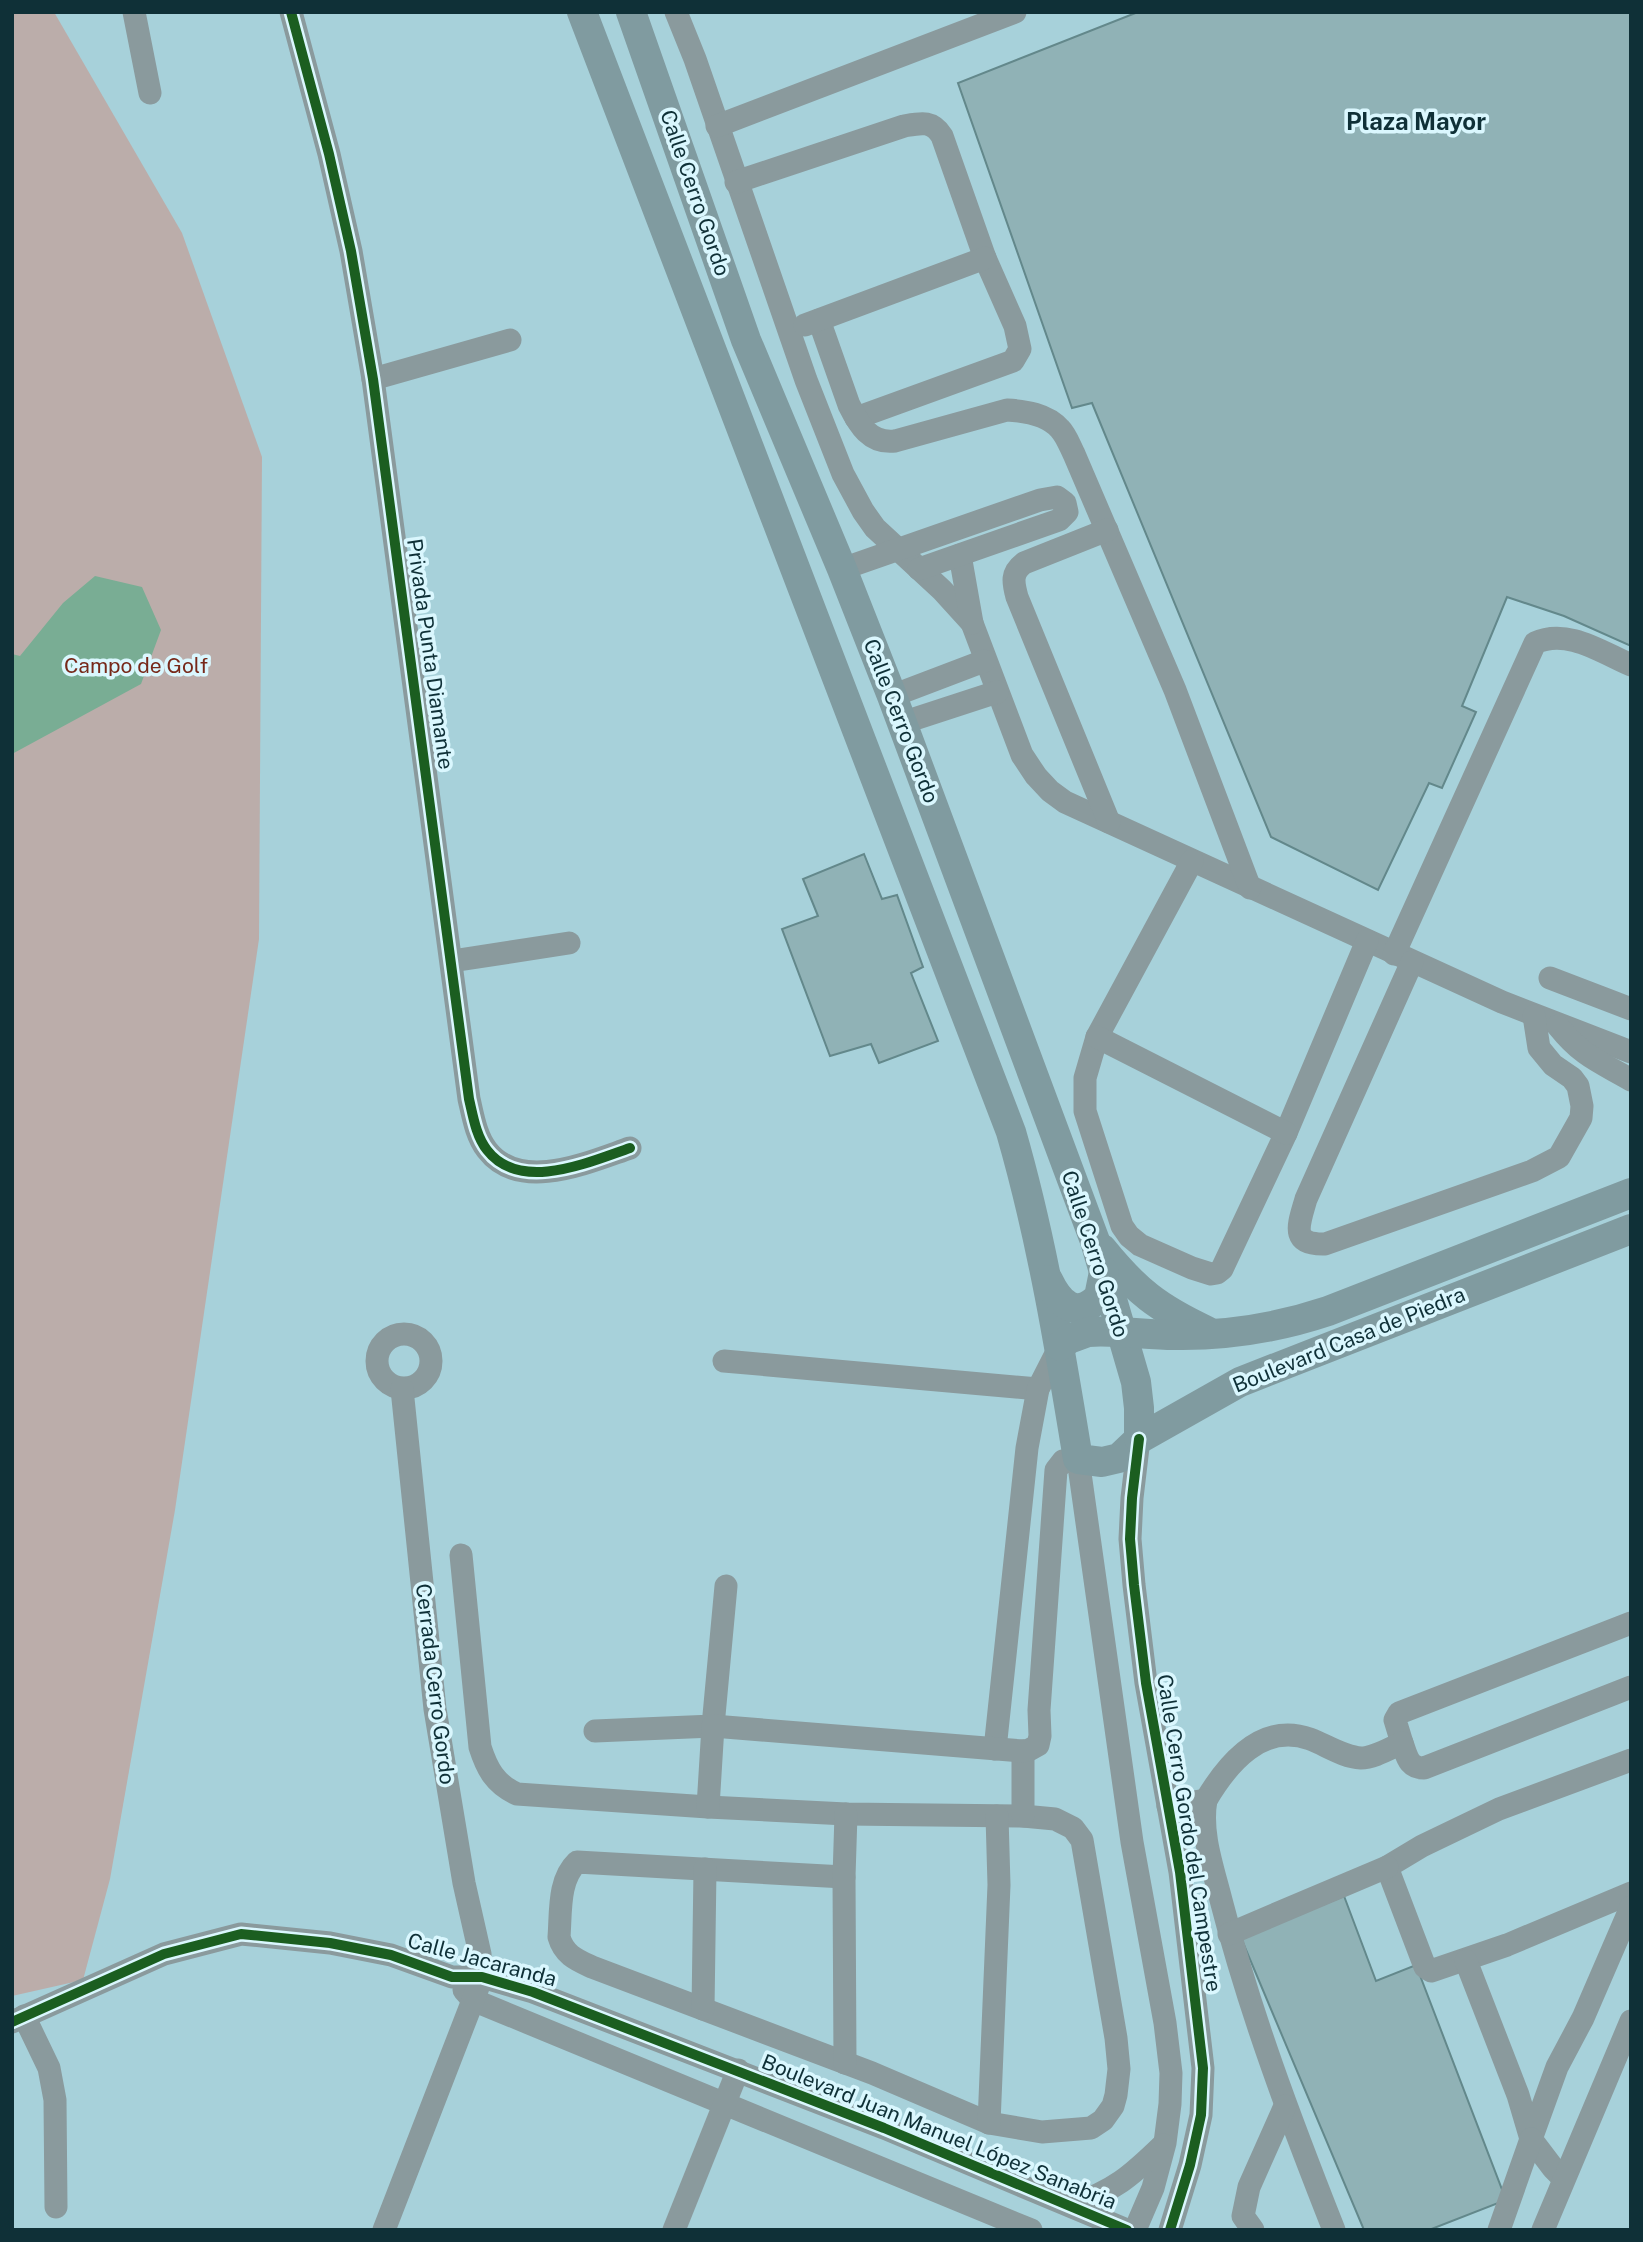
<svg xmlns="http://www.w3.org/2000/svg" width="1643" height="2242" viewBox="0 0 1643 2242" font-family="'Public Sans',sans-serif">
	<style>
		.green { fill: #bbadaa }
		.water { fill: #79ad94 }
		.building { fill: #90b2b6; stroke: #63888b; stroke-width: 2 }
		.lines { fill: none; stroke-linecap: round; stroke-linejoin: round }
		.minor { stroke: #8a9a9d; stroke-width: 23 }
		.major { stroke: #809ba0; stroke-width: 30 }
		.cycleway-casing { stroke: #daf7fe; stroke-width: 15 }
		.cycleway { stroke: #1b5e20; stroke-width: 10 }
		.labels { text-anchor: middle; stroke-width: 7; stroke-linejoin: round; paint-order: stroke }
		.street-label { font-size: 21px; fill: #0f3037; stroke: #daf7fe }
		.park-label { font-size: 21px; fill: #77291a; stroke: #daf7fe }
		.quarter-label { font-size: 24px; font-weight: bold; fill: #0f3037; stroke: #daf7fe }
	</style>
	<rect width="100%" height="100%" fill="#a7d1da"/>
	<polygon class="green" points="12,12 54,12 182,233 262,457 259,939 175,1510 110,1879 83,1980 12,1996"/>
	<polygon class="water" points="95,576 142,587 161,630 141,684 12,754 12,654 20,656 63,603"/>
	<g class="building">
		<polygon points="1138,12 1631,12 1631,646 1564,616 1507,597 1462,706 1476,712 1442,788 1429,783 1378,890 1271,837 1092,403 1072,408 958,83"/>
		<polygon points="864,854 882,899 897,895 923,967 911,973 938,1041 879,1063 871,1044 830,1056 782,929 818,916 803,879"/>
		<polygon points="1344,1896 1376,1981 1416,1965 1506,2200 1429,2230 1364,2230 1241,1938"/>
	</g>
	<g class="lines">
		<g class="minor">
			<polyline points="134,12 150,93"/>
			<path d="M291,12L329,154L351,251L373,379L469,1099C473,1116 476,1136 487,1150C520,1193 589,1162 630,1148"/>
			<polyline points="676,12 695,59 806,380 843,474 863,511 875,528 942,590 972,623 1022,755 1036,776 1050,791 1065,802 1502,1002 1631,1052"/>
			<polyline points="717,126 1015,12"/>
			<path d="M736,182L904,126C921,123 932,120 942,136L985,258L1015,326L1020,349L1013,361L1002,365L856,418"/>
			<path d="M819,320L849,405C859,425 870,444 895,441L1007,410C1025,411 1047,414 1060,429C1066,435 1070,446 1074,454L1175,690L1250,888"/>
			<polyline points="805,325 985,258"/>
			<polyline points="373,379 510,340"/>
			<path d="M1107,530L1024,563C1011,573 1013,582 1017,597L1109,822"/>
			<polyline points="960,555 972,623"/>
			<polyline points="842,569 1040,500 1057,497 1065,503 1067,512 1059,520 919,569"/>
			<polyline points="892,696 984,661"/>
			<polyline points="902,723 997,692"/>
			<polyline points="1192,861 1097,1037 1085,1078 1085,1111 1122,1226 1129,1236 1140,1245 1192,1268 1211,1274 1217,1273 1222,1269 1286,1133 1367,941"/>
			<path d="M1394,954L1535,643C1567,628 1601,652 1631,665"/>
			<polyline points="452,961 569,943"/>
			<path d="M1412,962L1306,1199C1299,1224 1289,1245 1325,1244L1532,1171L1559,1157L1581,1118L1582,1106L1578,1086L1572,1078L1553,1065L1539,1048L1534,1016"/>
			<polyline points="1550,978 1631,1009"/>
			<path d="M1558,1026C1582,1056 1598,1061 1631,1080"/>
			<polyline points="1097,1037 1286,1133"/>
			<circle cx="404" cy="1361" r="27"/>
			<polyline points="724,1361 1038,1389"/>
			<polyline points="1139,1439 1132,1498 1130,1539 1134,1585 1146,1683 1180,1872 1203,2068 1201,2115 1190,2165 1170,2230"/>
			<path d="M461,1555L480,1747C487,1769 495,1784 517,1794L708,1807L846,1814L1023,1816L1055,1819L1073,1828L1082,1840L1116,2038L1119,2069L1116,2095L1113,2106L1103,2120L1091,2128L1042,2132L989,2123L872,2073L592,1967C577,1960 564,1955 559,1937C561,1912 558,1880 577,1862L844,1877"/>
			<polyline points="595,1731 713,1726 726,1586"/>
			<polyline points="1402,1743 1395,1720 1399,1713 1631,1623"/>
			<polyline points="995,1749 1027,1448 1038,1389 1060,1346"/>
			<polyline points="1023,1751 1023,1816"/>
			<polyline points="1631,1760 1499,1809 1422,1846 1387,1867 1425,1967 1431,1971 1507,1945 1631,1893"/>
			<path d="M1206,1800C1228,1763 1262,1722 1310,1739C1326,1745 1343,1757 1361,1758C1374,1758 1390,1748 1402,1743C1407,1756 1408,1768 1424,1768L1631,1687"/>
			<path d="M1168,1806L1206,1800C1200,1833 1213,1868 1221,1900C1250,2013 1291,2121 1334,2230"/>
			<polyline points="708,1807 713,1726 1023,1751 1029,1750 1038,1745 1040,1736 1039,1710 1056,1470 1063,1461 1078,1459 1132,1842 1165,2023 1171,2073 1170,2104 1165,2143 1153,2188 1135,2230"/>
			<polyline points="1229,1934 1387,1867"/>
			<polyline points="1466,1961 1518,2095 1531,2139 1557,2067 1583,2018 1631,1907"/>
			<polyline points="464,1990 473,2000 1031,2230"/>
			<polyline points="703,2009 705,1869"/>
			<polyline points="24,2016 49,2068 55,2100 56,2207"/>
			<polyline points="12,2022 164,1954 241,1934 330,1943 391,1955 452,1977 482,1977 533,1992 884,2128 1127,2230"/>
			<polyline points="845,2063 844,1877 846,1814"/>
			<polyline points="989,2123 999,1885 997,1816"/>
			<polyline points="1531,2139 1553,2168 1563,2178"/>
			<path d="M1071,2206C1115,2190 1130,2177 1163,2145"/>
			<polyline points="384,2230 482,1977 480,1954 464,1883 435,1709 402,1389"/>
			<polyline points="674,2230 738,2070"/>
			<polyline points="1253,2230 1243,2216 1249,2187 1285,2106"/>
			<polyline points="1499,2230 1531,2139"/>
			<polyline points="1543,2230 1631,2021"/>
		</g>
		<g class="major">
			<path d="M582,12L1011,1132C1042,1239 1060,1349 1078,1459L1102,1462L1119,1458L1139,1439L1240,1382L1631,1229"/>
			<polyline points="631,12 746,340 842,569 892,696 1095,1241 1136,1382 1139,1408 1139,1439"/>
			<path d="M1102,1249C1136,1291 1158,1308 1207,1331"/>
			<path d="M1048,1280C1059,1303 1076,1321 1099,1297L1104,1272"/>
			<path d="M1060,1346L1069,1339L1088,1332C1117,1330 1146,1335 1174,1335C1228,1336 1277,1328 1328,1311L1631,1193"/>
		</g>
		<g class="cycleway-casing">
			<g id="cycleway">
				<path d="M291,12L329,154L351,251L373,379L469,1099C473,1116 476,1136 487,1150C520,1193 589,1162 630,1148"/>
				<polyline points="1139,1439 1132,1498 1130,1539 1134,1585 1146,1683 1180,1872 1203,2068 1201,2115 1190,2165 1170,2230"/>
				<polyline points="12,2022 164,1954 241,1934 330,1943 391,1955 452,1977 482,1977 533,1992 884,2128 1127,2230"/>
			</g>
		</g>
		<use href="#cycleway" class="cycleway"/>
	</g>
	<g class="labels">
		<g class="street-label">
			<text transform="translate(695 193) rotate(71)" y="7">Calle Cerro Gordo</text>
			<text transform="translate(430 654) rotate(82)" y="7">Privada Punta Diamante</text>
			<text transform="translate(901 721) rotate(69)" y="7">Calle Cerro Gordo</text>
			<text transform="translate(1095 1254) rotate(72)" y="7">Calle Cerro Gordo</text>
			<text transform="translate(1349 1340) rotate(-22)" y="7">Boulevard Casa de Piedra</text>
			<text transform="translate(435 1684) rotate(83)" y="7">Cerrada Cerro Gordo</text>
			<text transform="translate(1189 1833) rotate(81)" y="7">Calle Cerro Gordo del Campestre</text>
			<text transform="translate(482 1960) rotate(15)" y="7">Calle Jacaranda</text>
			<text transform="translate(939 2132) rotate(22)" y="7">Boulevard Juan Manuel López Sanabria</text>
		</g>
		<g class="park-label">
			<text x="136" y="673">Campo de Golf</text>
		</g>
		<g class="quarter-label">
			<text x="1416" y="130">Plaza Mayor</text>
		</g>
	</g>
	<rect width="1643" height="2242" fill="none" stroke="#0f3037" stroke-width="28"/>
</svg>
